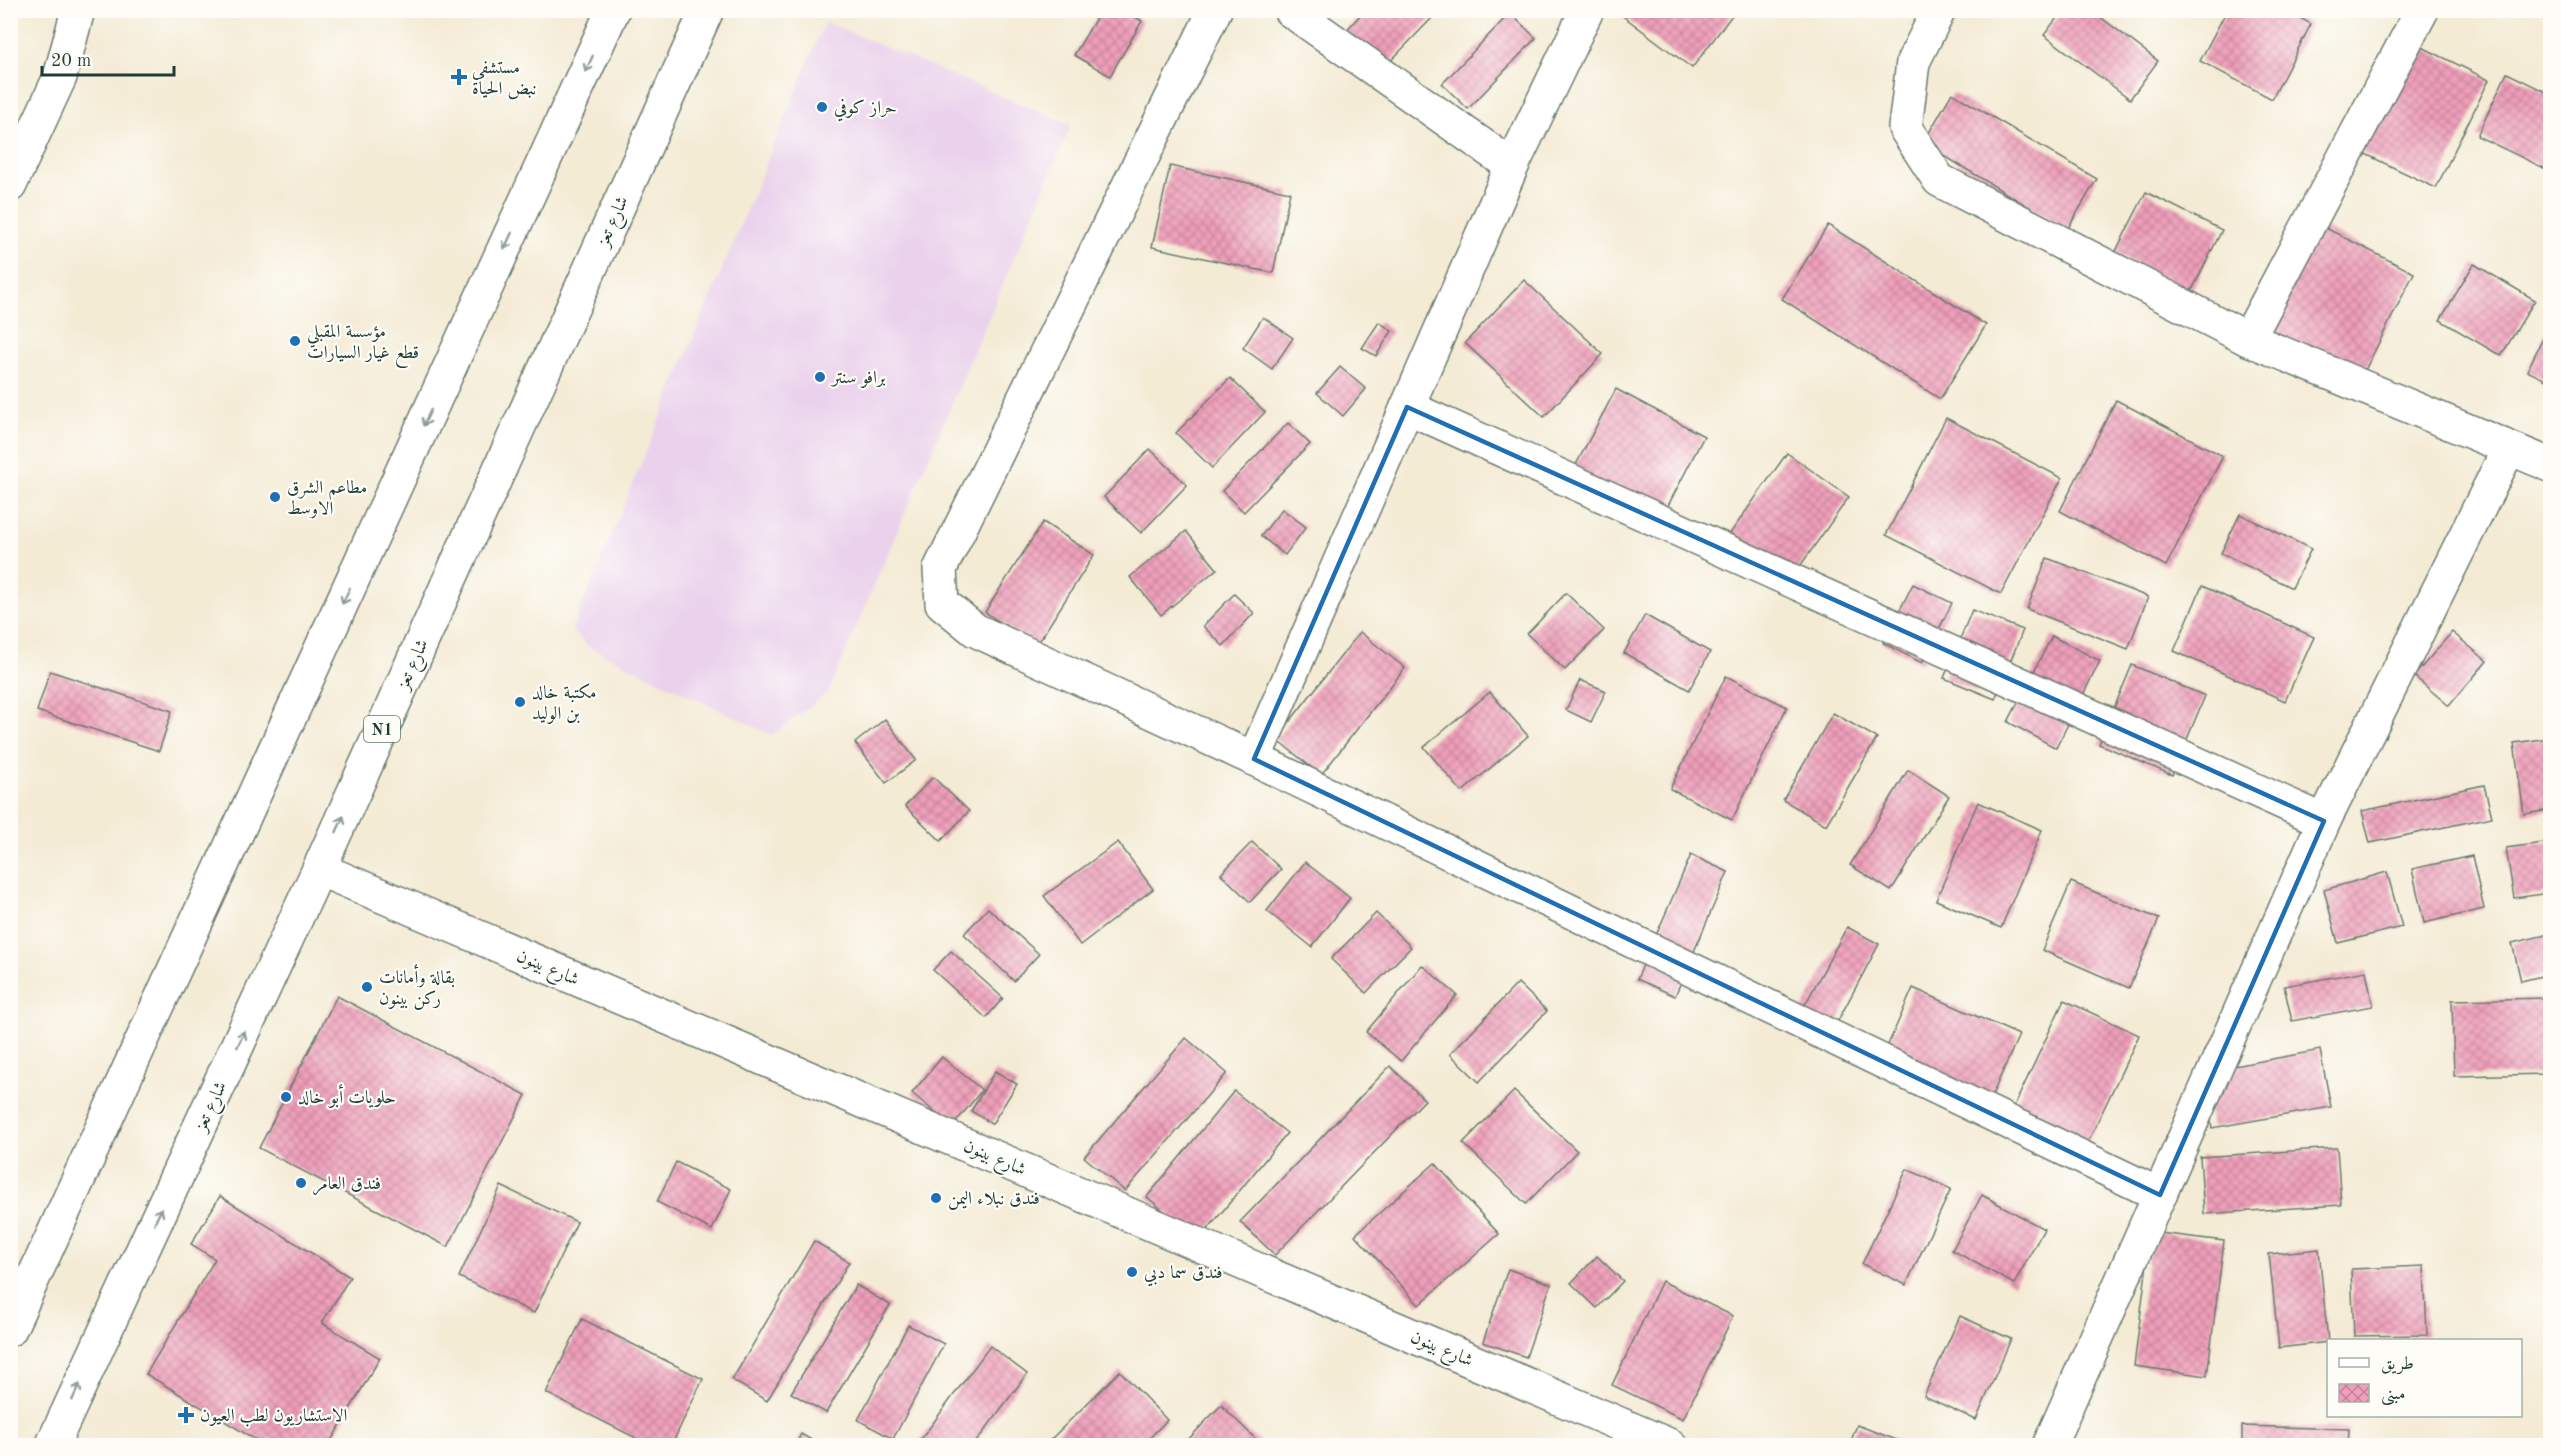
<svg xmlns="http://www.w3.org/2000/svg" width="2561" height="1456" viewBox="0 0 2561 1456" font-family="'Old Standard TT',Amiri,serif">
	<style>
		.built { fill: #ead1ec }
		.building { fill: url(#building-cross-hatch) }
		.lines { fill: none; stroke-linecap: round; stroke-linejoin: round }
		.street-casing { stroke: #6a7a6c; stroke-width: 36 }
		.secondary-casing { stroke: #6a7a6c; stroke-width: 36 }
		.highway-casing { stroke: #6a7a6c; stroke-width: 36 }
		.street { stroke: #fff; stroke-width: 33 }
		.secondary { stroke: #fff; stroke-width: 33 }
		.highway { stroke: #fff; stroke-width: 33 }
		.oneway { stroke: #8f9e9a }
		.marked { fill: none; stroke: #1f6fb2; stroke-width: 4.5; stroke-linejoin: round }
		.poi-dot { fill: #1f6fb2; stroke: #fdfcf7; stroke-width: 2 }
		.labels { text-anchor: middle; stroke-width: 4.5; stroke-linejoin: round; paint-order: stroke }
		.shield { fill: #fdfcf7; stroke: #62766e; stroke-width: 1.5 }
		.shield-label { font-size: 16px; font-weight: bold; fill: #1f3d34 }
		.poi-label { font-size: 18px; fill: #1f3d34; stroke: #fdfcf7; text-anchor: start }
		.street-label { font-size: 18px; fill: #1f3d34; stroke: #fdfcf7 }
	</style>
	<defs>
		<pattern id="building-cross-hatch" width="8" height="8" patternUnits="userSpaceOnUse" patternTransform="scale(1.5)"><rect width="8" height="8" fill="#f09fba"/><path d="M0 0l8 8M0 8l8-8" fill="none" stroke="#c28398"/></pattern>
	</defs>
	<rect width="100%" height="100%" fill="#fdfcf7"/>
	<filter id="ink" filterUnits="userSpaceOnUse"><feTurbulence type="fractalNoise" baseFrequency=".0167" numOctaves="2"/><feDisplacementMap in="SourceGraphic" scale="12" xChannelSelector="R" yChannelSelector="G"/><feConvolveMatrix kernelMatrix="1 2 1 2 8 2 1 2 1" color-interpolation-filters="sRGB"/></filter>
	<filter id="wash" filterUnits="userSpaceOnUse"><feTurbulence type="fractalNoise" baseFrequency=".008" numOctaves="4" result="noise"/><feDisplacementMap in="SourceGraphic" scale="24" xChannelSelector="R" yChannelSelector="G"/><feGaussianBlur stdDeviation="1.35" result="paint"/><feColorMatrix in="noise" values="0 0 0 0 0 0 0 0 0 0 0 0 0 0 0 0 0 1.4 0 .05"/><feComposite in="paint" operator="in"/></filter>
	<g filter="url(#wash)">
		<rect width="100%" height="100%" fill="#f4ebd5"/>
		<polygon class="built" points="825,22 1071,125 828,693 772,735 589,647 572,630"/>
		<g id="blocks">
			<g class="building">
				<polygon points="1101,10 1124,10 1142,21 1110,76 1074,55"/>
				<polygon points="1365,10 1426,10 1433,17 1379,73 1341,36"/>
				<polygon points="1615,10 1736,10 1692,68"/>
				<polygon points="2063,10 2091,10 2158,61 2130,99 2044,35"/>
				<polygon points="2227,10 2286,10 2311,24 2272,99 2200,61"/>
				<polygon points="1510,13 1536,38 1468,109 1442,84"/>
				<polygon points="2412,42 2489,80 2436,188 2359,151"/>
				<polygon points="2507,73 2550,94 2550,171 2477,136"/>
				<polygon points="1952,93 2097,179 2067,230 1923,143"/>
				<polygon points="1170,166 1290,192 1273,273 1152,247"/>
				<polygon points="2146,192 2222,230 2191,292 2115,253"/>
				<polygon points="2308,219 2414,273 2357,386 2251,334"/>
				<polygon points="1828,225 1986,325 1940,399 1782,299"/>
				<polygon points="2474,264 2535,300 2501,356 2440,320"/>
				<polygon points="1524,280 1603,354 1544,417 1465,343"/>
				<polygon points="1263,317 1293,338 1272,369 1243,348"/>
				<polygon points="1379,322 1392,331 1376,356 1362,348"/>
				<polygon points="2550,324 2550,382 2527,371"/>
				<polygon points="1340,367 1366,389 1343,416 1317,393"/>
				<polygon points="1230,378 1265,412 1212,468 1176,433"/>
				<polygon points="1616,389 1704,436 1658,525 1569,478"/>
				<polygon points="2116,400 2223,456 2166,566 2060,511"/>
				<polygon points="1946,418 2062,478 2001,594 1886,535"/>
				<polygon points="1288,423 1310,444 1244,512 1222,491"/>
				<polygon points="1150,449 1187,485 1141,533 1104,497"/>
				<polygon points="1787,453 1849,497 1786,586 1724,542"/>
				<polygon points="1282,509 1306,527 1285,555 1261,536"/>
				<polygon points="2240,514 2311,549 2292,588 2221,553"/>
				<polygon points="1043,522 1094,555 1036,646 985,612"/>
				<polygon points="1186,531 1217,569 1161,615 1130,577"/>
				<polygon points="2047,558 2148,597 2128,649 2027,609"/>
				<polygon points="1913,584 1952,603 1922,663 1883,643"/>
				<polygon points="2202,586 2314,637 2285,701 2174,651"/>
				<polygon points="1566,593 1604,630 1565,670 1527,634"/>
				<polygon points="1234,594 1254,613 1223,646 1203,626"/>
				<polygon points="1972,610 2023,630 1995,699 1944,678"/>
				<polygon points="1645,615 1710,652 1689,690 1624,653"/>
				<polygon points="1360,632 1405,668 1321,775 1276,739"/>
				<polygon points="2452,632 2487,661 2449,706 2414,676"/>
				<polygon points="2052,636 2100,661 2056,748 2008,722"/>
				<polygon points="2132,665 2205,696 2172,775 2099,744"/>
				<polygon points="50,671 172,711 159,751 37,711"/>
				<polygon points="1726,676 1787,707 1732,820 1670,789"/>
				<polygon points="1580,680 1606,691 1591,722 1566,710"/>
				<polygon points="1490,692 1528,736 1462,792 1424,747"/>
				<polygon points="1833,713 1877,738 1826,825 1783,800"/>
				<polygon points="885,719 916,760 886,783 855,743"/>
				<polygon points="2550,738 2550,810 2524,814 2514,743"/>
				<polygon points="1908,770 1949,796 1891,891 1850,865"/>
				<polygon points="933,777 969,811 941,841 905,806"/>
				<polygon points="2484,785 2492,817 2370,843 2362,811"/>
				<polygon points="1978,802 2042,830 2001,928 1936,900"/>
				<polygon points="1118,842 1153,889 1080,945 1044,896"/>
				<polygon points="1252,842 1281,869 1250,902 1221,874"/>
				<polygon points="2550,842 2550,893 2514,898 2506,848"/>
				<polygon points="1691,855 1728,872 1675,996 1637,979"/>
				<polygon points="2472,856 2484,909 2424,923 2412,869"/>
				<polygon points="1305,862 1350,898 1312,947 1267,911"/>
				<polygon points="2387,872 2402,927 2338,943 2324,890"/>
				<polygon points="2071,882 2159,919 2129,988 2042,950"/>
				<polygon points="988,908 1039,954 1014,981 964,934"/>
				<polygon points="1376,913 1411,947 1366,993 1331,959"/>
				<polygon points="1847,927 1879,944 1826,1043 1794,1025"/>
				<polygon points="2550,934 2550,974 2521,981 2512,943"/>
				<polygon points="951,951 1003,998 986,1018 933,970"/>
				<polygon points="1422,965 1457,995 1401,1061 1366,1032"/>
				<polygon points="2366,971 2373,1006 2292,1021 2284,986"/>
				<polygon points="1518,983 1547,1011 1479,1082 1450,1054"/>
				<polygon points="1913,988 2019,1035 1986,1109 1880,1063"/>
				<polygon points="337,996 526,1095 448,1247 259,1148"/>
				<polygon points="2550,998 2550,1074 2454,1076 2452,1000"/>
				<polygon points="2064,1000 2139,1035 2085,1148 2011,1113"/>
				<polygon points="1186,1038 1227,1073 1125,1191 1084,1157"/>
				<polygon points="2320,1050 2331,1107 2212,1128 2202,1072"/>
				<polygon points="942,1057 982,1090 952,1127 912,1093"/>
				<polygon points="1390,1066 1425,1100 1275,1255 1240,1222"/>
				<polygon points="995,1071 1017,1084 992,1124 971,1111"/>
				<polygon points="1234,1091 1287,1133 1199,1240 1147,1197"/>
				<polygon points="1514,1091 1577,1151 1526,1204 1463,1143"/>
				<polygon points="2337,1148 2341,1205 2204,1214 2200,1157"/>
				<polygon points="676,1162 731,1189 712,1230 657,1202"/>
				<polygon points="1435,1163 1499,1234 1419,1305 1355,1235"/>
				<polygon points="1907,1169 1951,1189 1906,1285 1862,1264"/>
				<polygon points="501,1186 577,1222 534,1313 459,1277"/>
				<polygon points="1982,1195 2044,1229 2014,1284 1952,1250"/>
				<polygon points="220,1196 350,1277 322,1323 380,1358 328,1446 266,1446 146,1374 215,1259 191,1244"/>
				<polygon points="2151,1232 2224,1241 2207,1376 2134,1366"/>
				<polygon points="814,1241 849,1262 767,1401 732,1380"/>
				<polygon points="2319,1249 2328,1342 2279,1348 2269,1254"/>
				<polygon points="1597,1256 1623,1281 1597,1308 1571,1283"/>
				<polygon points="2424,1266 2427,1335 2354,1336 2351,1269"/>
				<polygon points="1508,1269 1551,1284 1526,1357 1483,1342"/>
				<polygon points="1662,1281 1733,1316 1683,1419 1612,1385"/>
				<polygon points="856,1285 890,1305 826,1413 791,1393"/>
				<polygon points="1960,1316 2011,1339 1976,1420 1924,1396"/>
				<polygon points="582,1319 703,1379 671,1446 652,1446 546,1393"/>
				<polygon points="908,1325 944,1344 893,1439 858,1420"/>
				<polygon points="990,1346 1027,1374 973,1446 916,1446"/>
				<polygon points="1120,1371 1167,1420 1142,1446 1044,1446"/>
				<polygon points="1221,1405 1263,1446 1182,1446"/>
				<polygon points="1857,1425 1910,1445 1910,1446 1849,1446"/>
				<polygon points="2242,1426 2349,1429 2348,1446 2242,1446"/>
				<polygon points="801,1434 822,1446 795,1446"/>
			</g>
		</g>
	</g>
	<g filter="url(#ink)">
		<use href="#blocks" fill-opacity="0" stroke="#6a7a6c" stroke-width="1.5"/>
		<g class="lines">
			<g class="street-casing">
				<g id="street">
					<polyline points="1215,10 940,569 942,603 975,630 1254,759 2160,1195"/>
					<polyline points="1290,10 1512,166"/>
					<polyline points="1939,10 1913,62 1905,128 1939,180 2248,339 2550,465"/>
					<polyline points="10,185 60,77 78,10"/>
					<polyline points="2248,339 2422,10"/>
					<polyline points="1407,407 2324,821"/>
					<polyline points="1254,759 1512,166 1587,10"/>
					<polyline points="2049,1446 2324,821 2509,448"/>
				</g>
			</g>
			<g class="secondary-casing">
				<polyline id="secondary" points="319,869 1671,1446"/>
			</g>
			<g class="highway-casing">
				<g id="highway">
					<polyline points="10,1329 613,10"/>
					<polyline points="52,1446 319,869 707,10"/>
				</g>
			</g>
			<use href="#street" class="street"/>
			<use href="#secondary" class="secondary"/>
			<use href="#highway" class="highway"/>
		</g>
		<defs><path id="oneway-shaft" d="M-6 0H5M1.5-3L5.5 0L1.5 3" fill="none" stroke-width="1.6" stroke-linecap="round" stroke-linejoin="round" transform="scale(1.5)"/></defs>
		<g class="oneway">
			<use href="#oneway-shaft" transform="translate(589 64) rotate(115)"/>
			<use href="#oneway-shaft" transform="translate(508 241) rotate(115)"/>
			<use href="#oneway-shaft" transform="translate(427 418) rotate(115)"/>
			<use href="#oneway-shaft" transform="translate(346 596) rotate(115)"/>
			<use href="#oneway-shaft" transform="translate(340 824) rotate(-66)"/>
			<use href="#oneway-shaft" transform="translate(241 1039) rotate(-65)"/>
			<use href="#oneway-shaft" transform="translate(158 1216) rotate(-65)"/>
			<use href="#oneway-shaft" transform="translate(76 1392) rotate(-65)"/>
		</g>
	</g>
	<path class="marked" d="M1407,407L2324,821L2160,1195L1254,759Z"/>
	<g class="poi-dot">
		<path d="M456 68h6v6h6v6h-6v6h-6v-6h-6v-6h6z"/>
		<circle cx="822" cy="107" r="6"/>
		<circle cx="295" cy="341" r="6"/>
		<circle cx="820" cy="377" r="6"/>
		<circle cx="275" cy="497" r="6"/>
		<circle cx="520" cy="702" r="6"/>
		<circle cx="367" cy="987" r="6"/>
		<circle cx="286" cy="1097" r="6"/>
		<circle cx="301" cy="1183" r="6"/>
		<circle cx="936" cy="1198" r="6"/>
		<circle cx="1132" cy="1272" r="6"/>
		<path d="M183 1406h6v6h6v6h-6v6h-6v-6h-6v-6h6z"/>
	</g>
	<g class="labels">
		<rect class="shield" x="364" y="716" width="36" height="26" rx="4.5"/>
		<g class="shield-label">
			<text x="382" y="735">N1</text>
		</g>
		<g class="poi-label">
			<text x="472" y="73">مستشفى<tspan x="472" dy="21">نبض الحياة</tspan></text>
			<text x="834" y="113">حراز كوفي</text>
			<text x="307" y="337">مؤسسة المقبلي<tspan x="307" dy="21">قطع غيار السيارات</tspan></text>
			<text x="832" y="383">برافو سنتر</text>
			<text x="287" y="493">مطاعم الشرق<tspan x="287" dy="21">الاوسط</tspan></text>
			<text x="532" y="698">مكتبة خالد<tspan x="532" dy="21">بن الوليد</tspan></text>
			<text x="379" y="983">بقالة وأمانات<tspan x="379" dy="21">ركن بينون</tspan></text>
			<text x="298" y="1103">حلويات أبو خالد</text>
			<text x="313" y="1189">فندق العامر</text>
			<text x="948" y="1204">فندق نبلاء اليمن</text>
			<text x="1144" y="1278">فندق سما دبي</text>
			<text x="200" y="1421">الاستشاريون لطب العيون</text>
		</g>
		<g class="street-label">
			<text transform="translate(612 221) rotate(-66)" y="6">شارع تعز</text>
			<text transform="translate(412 664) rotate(-66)" y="6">شارع تعز</text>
			<text transform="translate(548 967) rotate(23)" y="6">شارع بينون</text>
			<text transform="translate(210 1106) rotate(-65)" y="6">شارع تعز</text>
			<text transform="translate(995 1157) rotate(23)" y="6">شارع بينون</text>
			<text transform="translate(1442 1348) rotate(23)" y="6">شارع بينون</text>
		</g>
	</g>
	<rect width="2561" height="1456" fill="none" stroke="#fdfcf7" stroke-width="36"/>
	<rect x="2327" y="1339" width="195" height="78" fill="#fdfcf7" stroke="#a4b0a9" stroke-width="1.5"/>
	<rect x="2339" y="1358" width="30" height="9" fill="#ffffff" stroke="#a4b0a9" stroke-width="1.5"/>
	<text x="2381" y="1369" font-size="18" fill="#1f3d34">طريق</text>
	<rect x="2339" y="1384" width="30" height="18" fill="url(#building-cross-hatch)" stroke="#a4b0a9" stroke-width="1.5"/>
	<text x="2381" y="1399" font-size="18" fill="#1f3d34">مبنى</text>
	<path d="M42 66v9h132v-9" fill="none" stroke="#1f3d34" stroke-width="3"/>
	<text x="51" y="66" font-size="18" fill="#1f3d34" stroke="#fdfcf7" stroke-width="4.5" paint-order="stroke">20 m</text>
</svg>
